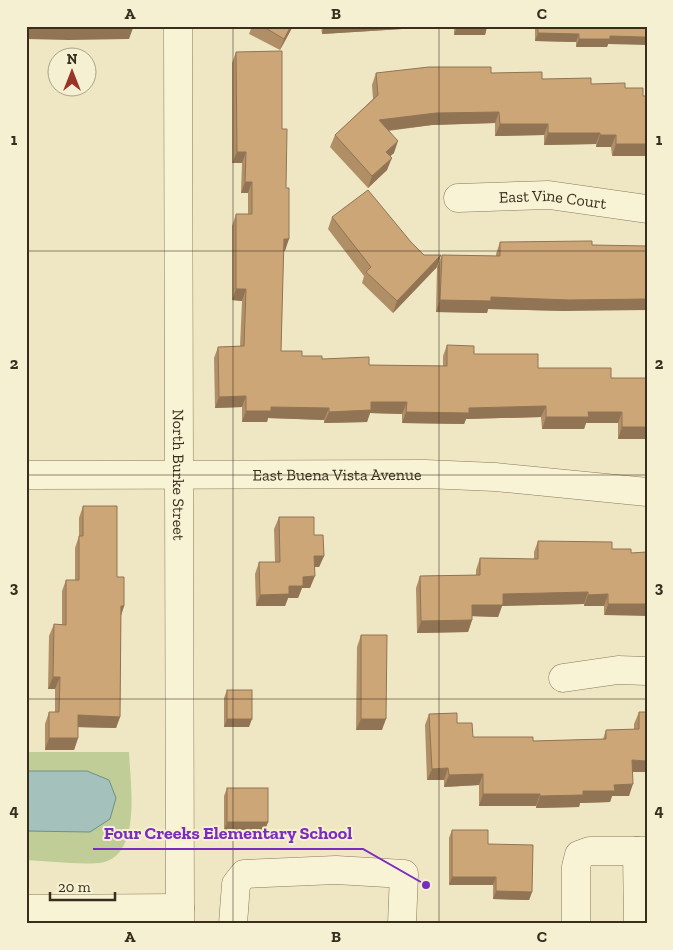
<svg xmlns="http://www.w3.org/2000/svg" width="673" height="950" viewBox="0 0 673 950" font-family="'Zilla Slab',serif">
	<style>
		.green { fill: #c0cd97 }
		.water { fill: #a5c1bc; stroke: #6c908b }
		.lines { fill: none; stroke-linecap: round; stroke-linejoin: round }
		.minor-casing { stroke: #897959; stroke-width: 29 }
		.minor { stroke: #f9f3d6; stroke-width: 28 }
		.wall { fill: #b08f67 }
		.shaded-wall { fill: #907454 }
		.building { fill: #cda678; stroke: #907454 }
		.grid { fill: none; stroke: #392e1e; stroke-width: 1; stroke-opacity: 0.55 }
		.labels { text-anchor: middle; stroke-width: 4; stroke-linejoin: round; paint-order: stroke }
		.street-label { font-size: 16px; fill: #392e1e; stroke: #f6f0d3 }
		.leader { fill: none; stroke: #7b2cbf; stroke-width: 2 }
		.callout-dot { fill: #7b2cbf; stroke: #f6f0d3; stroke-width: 2 }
		.callout-label { font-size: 18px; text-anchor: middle; font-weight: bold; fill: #7b2cbf; stroke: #f6f0d3; stroke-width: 4; stroke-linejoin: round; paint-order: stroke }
		.neatline { fill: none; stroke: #392e1e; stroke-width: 2 }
		.grid-label { font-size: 16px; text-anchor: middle; font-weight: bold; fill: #392e1e }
	</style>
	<rect width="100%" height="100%" fill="#efe7c3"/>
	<path class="green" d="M26,752H129C130,783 143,858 99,863C76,865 50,861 26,860Z"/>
	<polygon class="water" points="26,771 87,771 109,780 116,798 110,819 90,832 26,831"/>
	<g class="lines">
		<g class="minor-casing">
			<g id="minor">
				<path id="s1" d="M178,26L180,924"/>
				<path id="s2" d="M458,198L549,195L647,209"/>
				<path id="s3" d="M26,475L425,474L495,477L647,492"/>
				<polyline points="563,678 618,670 647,671"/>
				<polyline points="637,851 638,924"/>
				<polyline points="26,909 180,908"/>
				<polyline points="233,924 236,884 244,874 336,870 404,874 402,924"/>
				<polyline points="576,924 576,867 579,855 590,851 647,851"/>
			</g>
		</g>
		<use href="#minor" class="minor"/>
	</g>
	<g class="wall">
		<polygon points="252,26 293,26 280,50 249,34"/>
		<polygon points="321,26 403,26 402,29 322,34"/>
		<polygon points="454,26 487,26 485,35 454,35"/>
		<polygon points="535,26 647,26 608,44 607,47 576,47 576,42 535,41"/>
		<polygon points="236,52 282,129 285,251 283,251 281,351 302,356 369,365 443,366 443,356 447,345 474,354 538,368 611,378 647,439 618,439 618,423 586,423 584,429 542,429 541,417 466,419 464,424 402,423 402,414 370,413 367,422 324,423 324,420 268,418 267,422 242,422 242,407 215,408 214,358 218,347 240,346 242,301 232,300 232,226 236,214 248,214 248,193 241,193 242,163 232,163 232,63"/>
		<polygon points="376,73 491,73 625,88 643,88 612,156 611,147 596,147 596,144 544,145 544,135 495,136 495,123 432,125 388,131 394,153 390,156 387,170 368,188 330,147 335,135 373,99 372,85"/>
		<polygon points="332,217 411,242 424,255 441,255 437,267 393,313 362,283 364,276 328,229"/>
		<polygon points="500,242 565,311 488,309 487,313 436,312 437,267 442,255 496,256 496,254"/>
		<polygon points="83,506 117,577 124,606 121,616 120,717 116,728 78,727 78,738 74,750 45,750 45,724 49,712 55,712 55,689 48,689 49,636 54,624 62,625 62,591 66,580 75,580 75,548 79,536 79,518"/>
		<polygon points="279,517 314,535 324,556 319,567 315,567 310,588 302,588 298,598 288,598 285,606 256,606 255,574 259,562 275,562 274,529"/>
		<polygon points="538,541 612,549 631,549 604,615 604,606 584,606 584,604 502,606 498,617 472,616 472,620 468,632 417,633 416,588 420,576 476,575 476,570 480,558 534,559 534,552"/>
		<polygon points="361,635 382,730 356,730 357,647"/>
		<polygon points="227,690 249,727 224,727 224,698"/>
		<polygon points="639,712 647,712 633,772 629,796 612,796 610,802 580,803 579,807 536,808 536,806 479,806 479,785 444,787 444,780 427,780 425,725 429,714 457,723 473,737 533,741 603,739 606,730 634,729 634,724"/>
		<polygon points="227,788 268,822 265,830 224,830 224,796"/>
		<polygon points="452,830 488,844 532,892 529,900 493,899 493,885 449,885 449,838"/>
	</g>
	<g class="shaded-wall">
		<polygon points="291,26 293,26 280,50 284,39"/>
		<polygon points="324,26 403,26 402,29 322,34"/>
		<polygon points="457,27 487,27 485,35 454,35"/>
		<polygon points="26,28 133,28 129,39 69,40 26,39"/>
		<polygon points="538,33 579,34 576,42 535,41"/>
		<polygon points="610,36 647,37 647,45 608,44 607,47 576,47 579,39"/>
		<polygon points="499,112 495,123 432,125 375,132 379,120 436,113"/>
		<polygon points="500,124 548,124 544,135 495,136"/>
		<polygon points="548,133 600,133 596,144 544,145"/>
		<polygon points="600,135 616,135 611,147 596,147"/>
		<polygon points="398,141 394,153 382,163 386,152"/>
		<polygon points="616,144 647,144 647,156 612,156"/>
		<polygon points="237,152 246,152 242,163 232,163"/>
		<polygon points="392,158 387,170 368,188 372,176"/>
		<polygon points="245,182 252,182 248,193 241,193"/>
		<polygon points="284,239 289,239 285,251 279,251"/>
		<polygon points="441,255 437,267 393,313 397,301"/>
		<polygon points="236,289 246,289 242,301 232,300"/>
		<polygon points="491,297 647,299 647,310 565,311 488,309 487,313 436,312 440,300"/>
		<polygon points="246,396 242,407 215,408 219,397"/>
		<polygon points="371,402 407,402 402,414 370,413 367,422 324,423 329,412"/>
		<polygon points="546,406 541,417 466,419 464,424 402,423 406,412 469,408"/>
		<polygon points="271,407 329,408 324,420 268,418 267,422 242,422 246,411"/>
		<polygon points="588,412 622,412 618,423 586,423 584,429 542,429 546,417"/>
		<polygon points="622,427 647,427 647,439 618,439"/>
		<polygon points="314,556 324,556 319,567 310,567"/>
		<polygon points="315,576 310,588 302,588 298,598 288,598 285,606 256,606 260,595 289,586 303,577"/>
		<polygon points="588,592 584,604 502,606 498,617 468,616 472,605 503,594"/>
		<polygon points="608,594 604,606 584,606 588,595"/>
		<polygon points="608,604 647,604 647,616 604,615"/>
		<polygon points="121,606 124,606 120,618"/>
		<polygon points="472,620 468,632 417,633 421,621"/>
		<polygon points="53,677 60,677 55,689 48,689"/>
		<polygon points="78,715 120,717 116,728 74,727"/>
		<polygon points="227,719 252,719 249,727 224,727"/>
		<polygon points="361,719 386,719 382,730 356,730"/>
		<polygon points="49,738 78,738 74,750 45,750"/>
		<polygon points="632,760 647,761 647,772 628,772"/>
		<polygon points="448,768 444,780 427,780 432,769"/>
		<polygon points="483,774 479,785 444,787 449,775"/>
		<polygon points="633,784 629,796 612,796 610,802 580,803 579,807 536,808 540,796 583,791 614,785"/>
		<polygon points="483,794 540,794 536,806 479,806"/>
		<polygon points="227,822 268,822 265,830 224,830"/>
		<polygon points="452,877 496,877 493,885 449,885"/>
		<polygon points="496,891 532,892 529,900 493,899"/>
	</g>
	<g class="building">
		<polygon points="26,26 133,26 133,28 73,29 26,28"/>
		<polygon points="262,26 291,26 284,39"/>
		<polygon points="457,26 487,26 487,27"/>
		<polygon points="538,26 647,26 647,37 610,36 610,39 579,39 579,34 538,33"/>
		<polygon points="282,51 282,129 287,129 286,188 289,188 289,239 284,239 281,351 302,351 302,356 322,356 322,359 369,357 369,365 447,366 447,345 474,346 474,354 538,354 538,368 611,368 611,378 647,378 647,427 622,427 622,412 588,412 589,417 546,417 546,406 469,408 469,413 406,412 407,402 371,402 371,410 329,412 329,408 271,407 271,411 246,411 246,396 219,397 218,347 244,346 246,289 236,289 236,214 252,214 252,182 245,182 246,152 237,152 236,52"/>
		<polygon points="429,67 491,67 491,73 542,72 542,79 591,78 591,84 625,83 625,88 643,88 643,96 647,96 647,144 616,144 616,135 600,135 600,133 548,133 548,124 500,124 499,112 436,113 379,120 398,141 386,152 392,158 372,176 335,135 378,95 376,73"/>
		<polygon points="368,190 411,242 424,255 441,255 397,301 366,272 371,267 332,217"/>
		<polygon points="592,241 592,245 647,246 647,299 569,300 491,297 491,301 440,300 442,255 500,256 500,242"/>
		<polygon points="83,506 117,506 117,577 124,577 124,606 121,606 120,717 78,715 78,738 49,738 49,712 59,712 60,677 53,677 54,624 66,625 66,580 79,580 79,536 83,536"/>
		<polygon points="279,517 314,517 314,535 323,535 324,556 314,556 315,576 303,577 303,586 289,586 289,594 260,595 259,562 280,562"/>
		<polygon points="538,541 612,542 612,549 631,549 631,553 647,552 647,604 608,604 608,594 588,595 588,592 503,594 503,605 472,605 472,620 421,621 420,576 480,575 480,558 538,559"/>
		<polygon points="361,635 387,635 386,719 361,719"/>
		<rect x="227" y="690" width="25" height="29"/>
		<polygon points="639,712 647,712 647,761 632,760 633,784 614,785 615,791 583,791 583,795 540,796 540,794 483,794 483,774 449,775 448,768 432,769 429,714 457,713 457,723 472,723 473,737 533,737 533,741 606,739 606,730 639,729"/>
		<rect x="227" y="788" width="41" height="34"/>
		<polygon points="452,830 488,830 488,844 533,845 532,892 496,891 496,877 452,877"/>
	</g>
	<path class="grid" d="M233,26V924M439,26V924M26,251H647M26,475H647M26,699H647"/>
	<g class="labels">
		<g class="street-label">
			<text dy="6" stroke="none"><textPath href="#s2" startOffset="95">East Vine Court</textPath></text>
			<text dy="6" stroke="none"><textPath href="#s1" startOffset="449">North Burke Street</textPath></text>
			<text dy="6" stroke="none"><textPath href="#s3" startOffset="311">East Buena Vista Avenue</textPath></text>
		</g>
	</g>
	<path class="leader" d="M426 885L363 849H93"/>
	<circle class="callout-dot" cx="426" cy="885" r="5"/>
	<g class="callout-label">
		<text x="228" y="839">Four Creeks Elementary School</text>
	</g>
	<rect width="673" height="950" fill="none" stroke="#f6f0d3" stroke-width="55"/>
	<g transform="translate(72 72)"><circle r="24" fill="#f6f0d3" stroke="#aaa28b"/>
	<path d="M0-4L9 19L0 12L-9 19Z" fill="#993528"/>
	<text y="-8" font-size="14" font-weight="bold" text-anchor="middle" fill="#392e1e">N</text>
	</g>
	<path d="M50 892v8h65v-8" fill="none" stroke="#392e1e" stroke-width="2.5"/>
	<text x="58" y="892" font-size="15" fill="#392e1e" stroke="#f6f0d3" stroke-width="4" paint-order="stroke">20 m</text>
	<rect x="28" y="28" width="618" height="894" class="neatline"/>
	<g class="grid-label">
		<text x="130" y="19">A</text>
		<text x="336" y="19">B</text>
		<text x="542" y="19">C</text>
		<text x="14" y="145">1</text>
		<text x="659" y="145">1</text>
		<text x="14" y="369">2</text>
		<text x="659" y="369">2</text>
		<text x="14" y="593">3</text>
		<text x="659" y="593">3</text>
		<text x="14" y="816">4</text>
		<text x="659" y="816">4</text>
		<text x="130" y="942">A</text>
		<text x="336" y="942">B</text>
		<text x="542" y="942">C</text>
	</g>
</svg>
